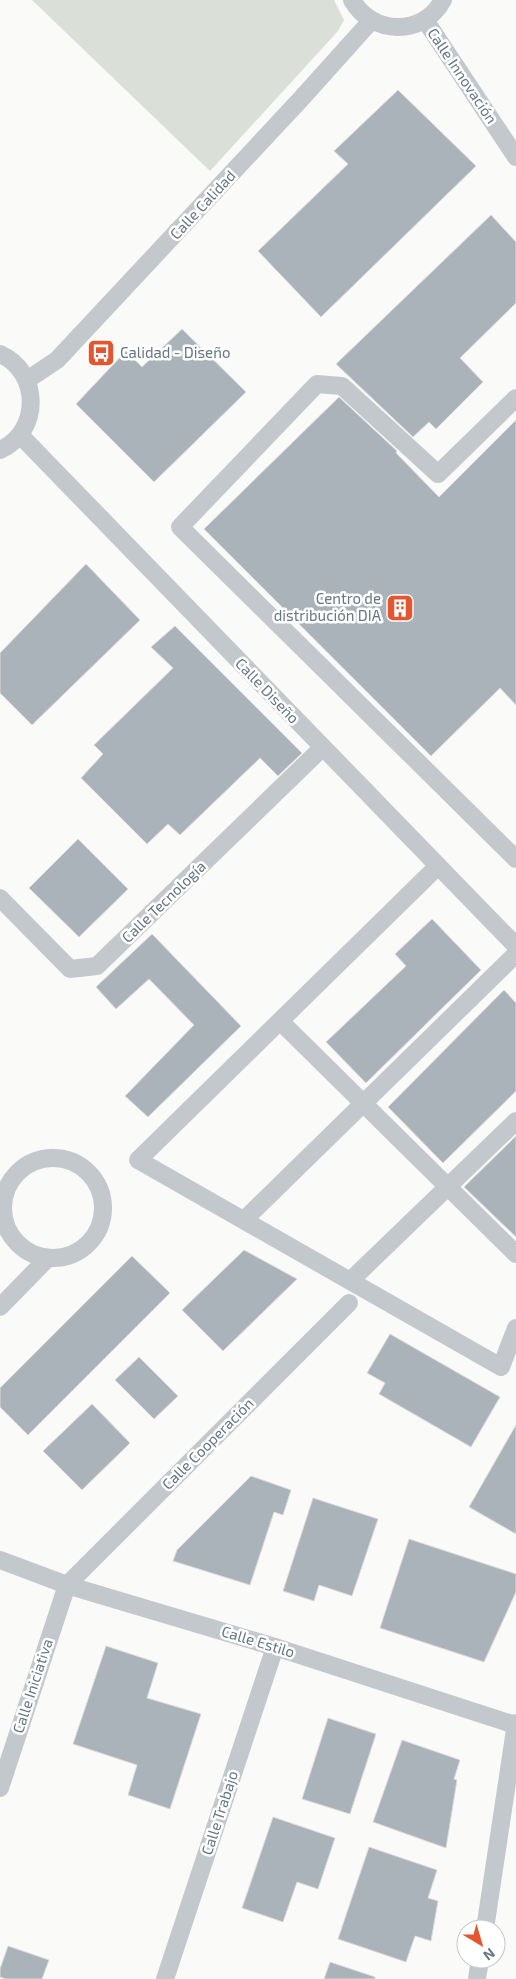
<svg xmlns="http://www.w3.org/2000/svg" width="516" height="1979" viewBox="0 0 516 1979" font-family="'Exo 2',sans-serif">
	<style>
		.green { fill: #dadfd7 }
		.building { fill: #aab3b9; stroke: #dcdcda }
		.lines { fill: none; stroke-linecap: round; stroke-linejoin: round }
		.minor { stroke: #c3c8cc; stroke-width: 18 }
		.labels { text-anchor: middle; stroke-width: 5; stroke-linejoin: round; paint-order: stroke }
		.street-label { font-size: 15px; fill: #657683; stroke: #fff }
		.poi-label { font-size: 15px; fill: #657683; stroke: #fff; text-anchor: start }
	</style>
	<rect width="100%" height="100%" fill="#fafaf8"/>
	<polygon class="green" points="32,0 334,0 344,20 338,31 210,171"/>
	<g class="building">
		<polygon points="398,90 476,166 321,317 258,251 348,164 334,151"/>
		<polygon points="491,215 516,242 516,303 460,358 483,382 436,429 429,422 413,437 336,364"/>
		<polygon points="182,329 246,392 154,482 76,404 126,351 142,367"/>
		<polygon points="339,397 397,451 396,453 439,497 516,420 516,705 500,688 431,756 204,529"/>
		<polygon points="86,564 140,620 32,725 0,693 0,653"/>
		<polygon points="175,626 302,753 278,776 260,758 180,835 168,824 147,844 81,778 103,754 94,745 173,668 151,647"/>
		<polygon points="78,839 128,889 79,937 29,888"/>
		<polygon points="432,919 481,970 366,1083 326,1042 406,966 395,954"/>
		<polygon points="152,934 241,1026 148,1117 125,1096 194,1025 149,979 116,1009 96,987"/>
		<polygon points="504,990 516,1003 516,1091 443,1163 388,1107"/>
		<polygon points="516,1136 516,1237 464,1187"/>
		<polygon points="244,1250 297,1279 223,1351 182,1310"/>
		<polygon points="132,1256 170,1293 28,1435 0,1407 0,1388"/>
		<polygon points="390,1334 500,1397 471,1447 379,1394 385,1383 367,1373"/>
		<polygon points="139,1357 178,1396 154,1419 115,1380"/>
		<polygon points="92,1404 130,1443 82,1490 43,1451"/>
		<polygon points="516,1425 516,1534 469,1507"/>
		<polygon points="251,1476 291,1490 283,1515 274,1512 250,1585 173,1561 177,1550"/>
		<polygon points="313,1498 378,1519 352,1596 319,1585 314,1601 283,1591"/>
		<polygon points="409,1539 516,1574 516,1592 484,1662 380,1628"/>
		<polygon points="106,1646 158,1663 147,1698 201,1714 170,1809 128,1795 137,1765 73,1744"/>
		<polygon points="328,1718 376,1734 350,1814 302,1799"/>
		<polygon points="402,1740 460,1760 454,1779 457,1780 446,1848 373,1822"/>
		<polygon points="273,1817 335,1838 318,1889 297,1882 283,1922 242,1908"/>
		<polygon points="369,1847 437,1870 428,1898 438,1901 431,1941 415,1936 406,1962 338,1939"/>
		<polygon points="8,1946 49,1960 42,1979 6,1979 0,1977 0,1969"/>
		<polygon points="330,1962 375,1977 375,1979 324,1979"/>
	</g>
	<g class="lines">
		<g class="minor">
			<path d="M352,0C372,35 423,37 443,0"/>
			<polyline points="425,20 516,157"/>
			<path d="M0,354C41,372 41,432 0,450"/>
			<polyline points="27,380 57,360 300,100 371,21"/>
			<polyline points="516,398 438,474 342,386 317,384 180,527 516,859"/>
			<polyline points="20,435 516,946"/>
			<polyline points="438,866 138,1160 501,1367 516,1328"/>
			<polyline points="0,898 70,969 97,966 322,748"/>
			<polyline points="280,1021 516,1254"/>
			<circle cx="53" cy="1208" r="50"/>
			<polyline points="244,1220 516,954"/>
			<polyline points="350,1281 516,1121"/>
			<polyline points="0,1307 48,1258"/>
			<polyline points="0,1560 67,1585 275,1647 515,1725"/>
			<polyline points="0,1788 67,1585 349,1303"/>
			<polyline points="485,1929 516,1723"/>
			<polyline points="165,1979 275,1647"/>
			<polyline points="477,1979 480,1959"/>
		</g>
	</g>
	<defs>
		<g id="bus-square" transform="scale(1.4375)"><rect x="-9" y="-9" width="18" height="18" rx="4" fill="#e4572e" stroke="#fff"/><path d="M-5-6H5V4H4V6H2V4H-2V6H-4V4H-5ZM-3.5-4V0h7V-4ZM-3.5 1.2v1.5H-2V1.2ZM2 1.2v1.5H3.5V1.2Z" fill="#fff"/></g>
		<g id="building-square" transform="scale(1.4375)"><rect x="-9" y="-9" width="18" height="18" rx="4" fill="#e4572e" stroke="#fff"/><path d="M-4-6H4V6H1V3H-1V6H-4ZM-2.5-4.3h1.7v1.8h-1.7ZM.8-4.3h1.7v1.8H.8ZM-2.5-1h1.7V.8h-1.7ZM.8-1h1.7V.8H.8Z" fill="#fff"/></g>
	</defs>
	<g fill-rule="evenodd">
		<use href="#bus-square" x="101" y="353"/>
		<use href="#building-square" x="400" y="608"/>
	</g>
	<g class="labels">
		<g class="street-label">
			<text transform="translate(462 76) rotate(56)" y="5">Calle Innovación</text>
			<text transform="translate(203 205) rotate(-47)" y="5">Calle Calidad</text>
			<text transform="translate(267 691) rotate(46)" y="5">Calle Diseño</text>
			<text transform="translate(164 902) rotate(-44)" y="5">Calle Tecnología</text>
			<text transform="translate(208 1444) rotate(-45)" y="5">Calle Cooperación</text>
			<text transform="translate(258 1642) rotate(17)" y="5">Calle Estilo</text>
			<text transform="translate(33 1686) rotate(-72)" y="5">Calle Iniciativa</text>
			<text transform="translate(220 1813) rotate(-72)" y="5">Calle Trabajo</text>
		</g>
		<g class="poi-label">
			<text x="120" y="358">Calidad - Diseño</text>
			<text x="381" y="604" text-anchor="end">Centro de<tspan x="381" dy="17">distribución DIA</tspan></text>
		</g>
	</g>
	<g transform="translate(481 1944) rotate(142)"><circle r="24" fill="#ffffff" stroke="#c1c8cd"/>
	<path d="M0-4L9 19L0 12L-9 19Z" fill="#e4572e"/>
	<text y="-8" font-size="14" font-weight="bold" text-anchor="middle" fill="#657683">N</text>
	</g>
</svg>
